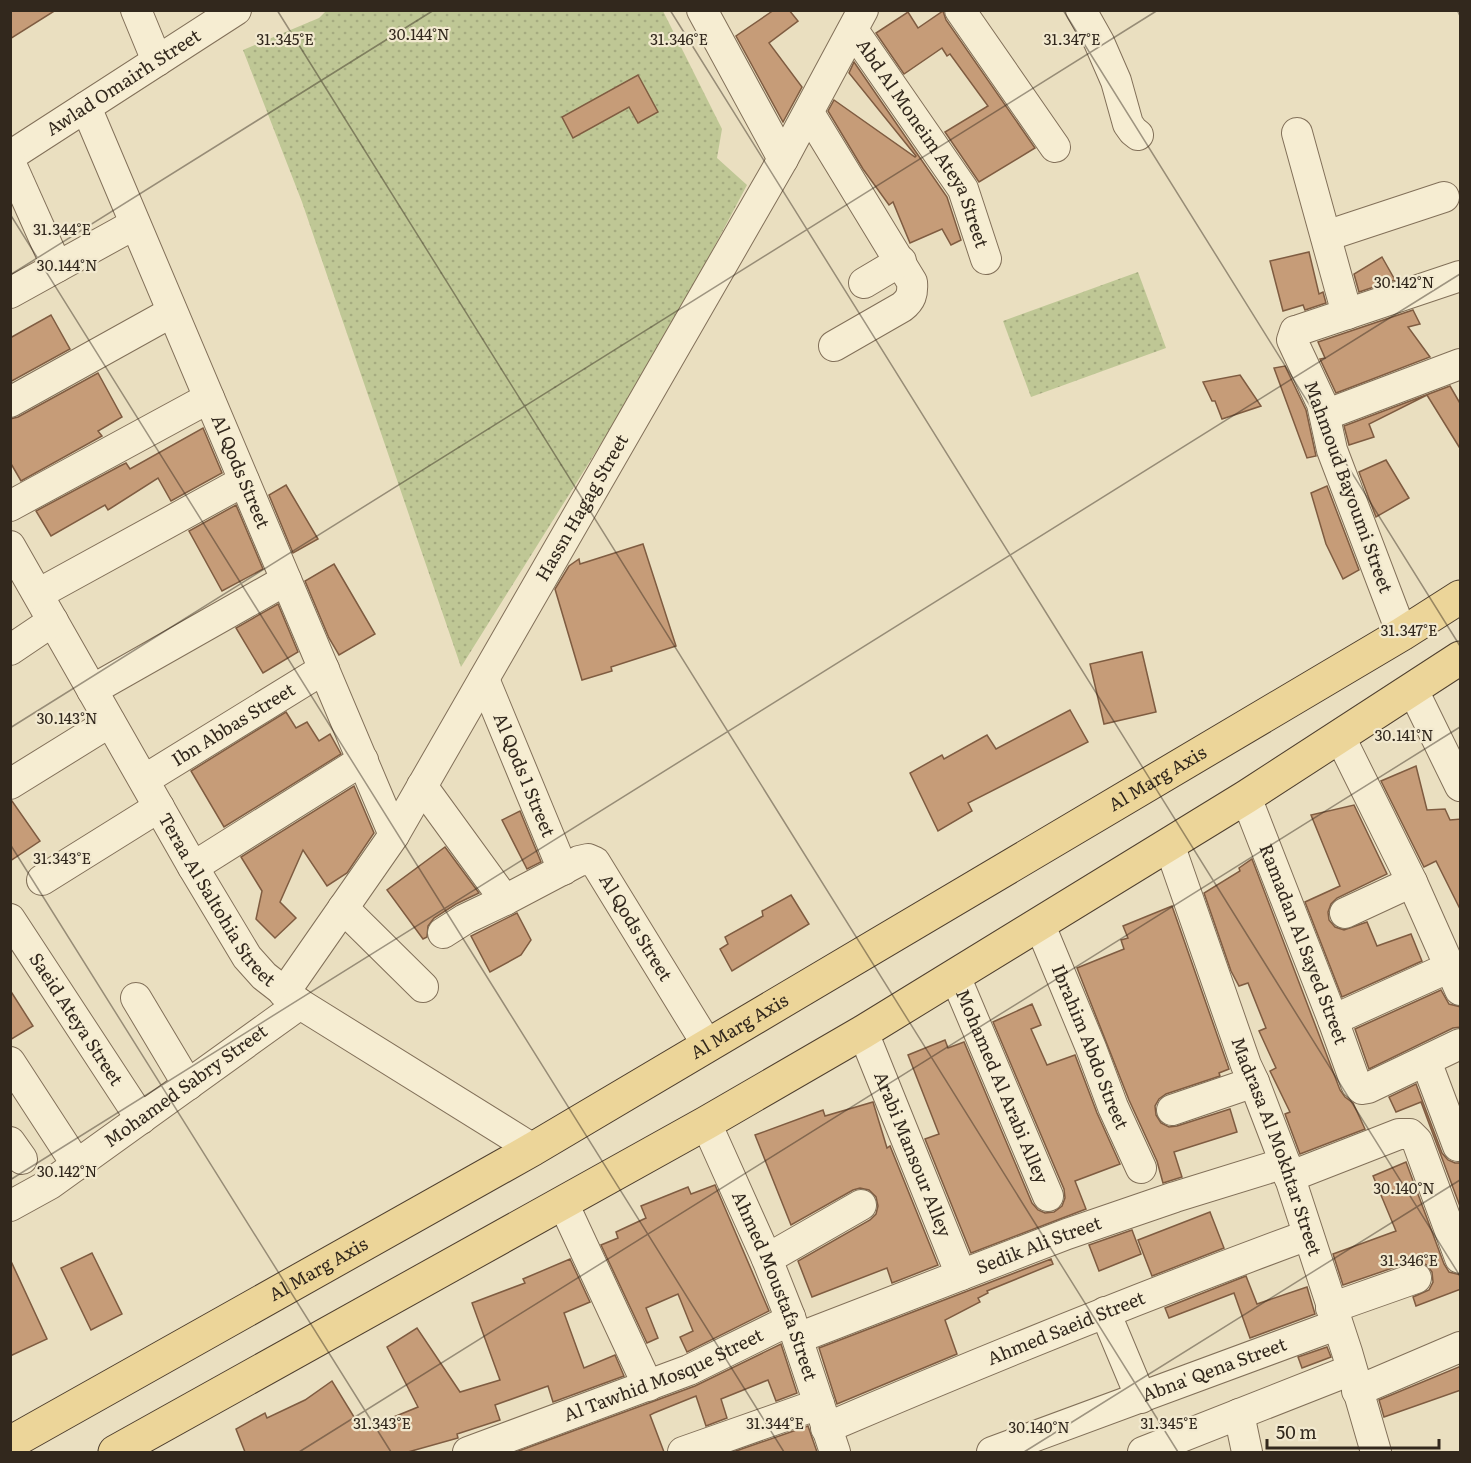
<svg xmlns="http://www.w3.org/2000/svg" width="1471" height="1463" viewBox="0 0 1471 1463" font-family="Literata,serif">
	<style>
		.grass { fill: url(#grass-dots) }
		.building { fill: #c69c78; stroke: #7f5c41; stroke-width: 1.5 }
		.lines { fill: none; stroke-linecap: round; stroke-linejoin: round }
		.minor-casing { stroke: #827059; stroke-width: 32 }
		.major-casing { stroke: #4f3f2e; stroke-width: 35 }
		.minor { stroke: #f6edd2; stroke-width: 30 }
		.major { stroke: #ecd599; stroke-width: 33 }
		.ticks { fill: none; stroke: #32281d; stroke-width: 1.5; stroke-opacity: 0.45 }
		.labels { text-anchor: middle; stroke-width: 4.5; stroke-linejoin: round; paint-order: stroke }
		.street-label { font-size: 18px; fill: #32281d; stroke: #f2e9cf }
		.ticks-label { font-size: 15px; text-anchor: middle; fill: #32281d; stroke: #f2e9cf; stroke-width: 4.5; stroke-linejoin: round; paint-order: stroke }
	</style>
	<defs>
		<pattern id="grass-dots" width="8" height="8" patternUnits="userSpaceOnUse" patternTransform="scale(1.5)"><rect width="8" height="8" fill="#bfc795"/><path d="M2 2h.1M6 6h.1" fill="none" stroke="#a5ab80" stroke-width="1.8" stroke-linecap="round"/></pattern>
	</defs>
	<rect width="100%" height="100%" fill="#eadfc0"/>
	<g class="grass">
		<polygon points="326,11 663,11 722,129 717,158 747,185 659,351 461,667 302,202 243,50 319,18"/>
		<polygon points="1138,272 1166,348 1031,397 1003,321"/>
	</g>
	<g class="building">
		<polygon points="10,10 56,10 10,39"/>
		<polygon points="774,10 789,10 798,21 769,43 802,87 783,122 736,36"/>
		<polygon points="943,11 946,20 1035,148 979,182 945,132 988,106 950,54 947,56 942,48 904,74 876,33 908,12 918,28"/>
		<polygon points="854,62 947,197 961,240 951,245 942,229 910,243 893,202 889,205 863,169 828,111 834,100 915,157 916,156 849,73"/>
		<polygon points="638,75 658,112 638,123 629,107 573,138 562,117"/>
		<polygon points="1309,252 1319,294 1323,292 1326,303 1305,310 1303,305 1283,311 1270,261"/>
		<polygon points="1382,257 1395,280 1359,292 1354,274"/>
		<polygon points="1413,310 1420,324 1408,327 1430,357 1336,393 1320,359 1325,358 1318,342"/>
		<polygon points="51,315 70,349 10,382 10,338"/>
		<polygon points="1285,366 1306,410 1316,456 1307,458 1274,368"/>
		<polygon points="98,373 122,417 98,431 102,436 21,481 10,462 10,419 18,417"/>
		<polygon points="1240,375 1261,406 1222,419 1215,401 1212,401 1203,382"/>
		<polygon points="1450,386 1461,405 1461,450 1427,395 1369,424 1374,437 1349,445 1344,426"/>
		<polygon points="203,428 222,473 171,501 158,478 108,510 105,505 51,536 36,511 120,466 126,463 130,469"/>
		<polygon points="1386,460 1409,498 1376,517 1359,472"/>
		<polygon points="286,485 318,539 293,553 269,495"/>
		<polygon points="1327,486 1359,570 1343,579 1326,544 1311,493"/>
		<polygon points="236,505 263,569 222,591 189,531"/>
		<polygon points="643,544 676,646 611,667 612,671 582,680 555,589 569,566 579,559 580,564"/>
		<polygon points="334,564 375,634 339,655 329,638 305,581"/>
		<polygon points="278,604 298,652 263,673 236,628"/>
		<polygon points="1142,652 1156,712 1104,724 1090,664"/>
		<polygon points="1070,710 1088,742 968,803 972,811 938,831 910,773 942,755 944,759 987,735 996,749"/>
		<polygon points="286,712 296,728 307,722 319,741 330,734 341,754 224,827 191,771"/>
		<polygon points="1416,766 1427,810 1445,809 1450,820 1461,819 1461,911 1436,861 1424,867 1381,781"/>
		<polygon points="354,786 374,833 347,873 327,886 303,850 280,902 296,918 275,938 256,919 262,891 241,857"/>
		<polygon points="10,801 12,801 40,841 10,861"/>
		<polygon points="1354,805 1387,874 1337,898 1331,904 1328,912 1329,920 1335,927 1344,930 1367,922 1377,946 1411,934 1422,961 1342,997 1305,902 1340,886 1311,815"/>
		<polygon points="520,811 541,862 527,869 502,820"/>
		<polygon points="445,847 479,893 456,904 434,918 428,926 427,937 423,939 387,890"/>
		<polygon points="1252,859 1340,1090 1345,1097 1353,1103 1365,1129 1300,1154 1285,1114 1290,1112 1270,1071 1276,1068 1259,1031 1266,1028 1248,983 1239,986 1231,971 1204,893 1240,871 1239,868"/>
		<polygon points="791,895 809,924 732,971 720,949 728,944 725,937 763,916 762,911"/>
		<polygon points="1172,906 1229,1069 1219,1073 1220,1076 1166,1094 1159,1099 1155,1106 1156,1115 1161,1123 1169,1127 1177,1126 1230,1109 1237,1132 1174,1152 1182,1177 1163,1183 1157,1161 1129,1100 1077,968 1124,949 1121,940 1128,938 1123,926"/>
		<polygon points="517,913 531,940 521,955 490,972 471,936"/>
		<polygon points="10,990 33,1026 10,1040"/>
		<polygon points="1441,990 1449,1004 1461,1007 1461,1027 1453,1028 1369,1069 1355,1029"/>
		<polygon points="1032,1004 1041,1025 1031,1029 1047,1065 1075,1055 1097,1113 1120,1164 1075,1181 1086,1209 971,1253 925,1139 939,1134 908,1055 945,1040 948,1048 964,1042 1032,1203 1038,1210 1045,1213 1054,1212 1062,1206 1065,1198 1064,1189 993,1022"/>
		<polygon points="1416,1084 1442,1153 1448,1160 1455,1163 1461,1163 1461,1209 1421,1102 1396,1112 1389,1097"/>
		<polygon points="873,1102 887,1148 890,1146 938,1265 892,1283 887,1268 812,1297 798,1261 870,1220 876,1214 878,1206 876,1197 869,1190 860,1188 853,1190 791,1225 755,1135 823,1110 825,1116"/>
		<polygon points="1406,1162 1444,1264 1449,1272 1461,1275 1461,1289 1416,1306 1413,1297 1429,1290 1433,1282 1432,1272 1427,1265 1419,1261 1410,1262 1343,1285 1333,1254 1396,1231 1373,1176"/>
		<polygon points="715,1185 769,1311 687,1352 680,1337 693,1331 678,1294 646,1308 658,1338 647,1343 601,1245 618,1238 616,1232 646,1218 641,1206 688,1187 691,1194"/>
		<polygon points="1210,1212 1224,1248 1152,1276 1138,1240"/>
		<polygon points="1132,1230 1141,1254 1099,1271 1089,1245"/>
		<polygon points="92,1253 122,1314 91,1330 61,1268"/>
		<polygon points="10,1259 47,1339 10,1356"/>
		<polygon points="570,1259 590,1302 564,1313 584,1368 615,1355 624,1376 553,1402 548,1386 495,1405 500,1420 457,1434 458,1438 408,1452 245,1452 236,1429 265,1413 267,1418 305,1400 332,1381 362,1430 418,1407 387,1347 417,1328 460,1392 500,1380 472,1303 525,1283 523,1279"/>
		<polygon points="1051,1259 1053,1264 987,1291 988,1293 978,1298 980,1302 945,1320 957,1354 837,1404 819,1348"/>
		<polygon points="1246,1276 1257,1304 1307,1287 1315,1314 1250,1338 1234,1293 1169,1318 1165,1308"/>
		<polygon points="781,1344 797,1393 776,1401 768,1380 721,1399 727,1418 706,1426 696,1396 654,1413 650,1415 664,1452 516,1452 695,1386"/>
		<polygon points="1327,1347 1331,1357 1302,1368 1298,1357"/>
		<polygon points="1461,1366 1461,1390 1384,1417 1379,1400"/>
		<polygon points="808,1426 817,1452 733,1452"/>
	</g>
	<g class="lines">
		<g class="minor-casing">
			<g id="minor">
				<polyline points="136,10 157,61"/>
				<polyline points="702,10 783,159"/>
				<polyline points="960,10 1055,147"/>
				<polyline points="1081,10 1099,42 1116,81 1128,124 1133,131 1138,135"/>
				<path id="s1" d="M853,30L963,189L986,259"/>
				<path id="s2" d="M86,107L394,835"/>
				<path d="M809,113L912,282C913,294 911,300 902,307L834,346"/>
				<polyline points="1297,133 1347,314"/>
				<path id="s3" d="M10,156L236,10"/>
				<polyline points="10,162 57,267"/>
				<polyline points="1326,236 1444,197"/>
				<polyline points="864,283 901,261"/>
				<polyline points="10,293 135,224"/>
				<polyline points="10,402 172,312"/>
				<polyline points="1325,415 1460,364"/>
				<polyline points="10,506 209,398"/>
				<path id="s4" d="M10,546L193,867L247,957L264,976L300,1004L533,1149"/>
				<polyline points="38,594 244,481"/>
				<polyline points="1402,634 1332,450 1322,404 1292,340 1295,331 1299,330 1460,276"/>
				<polyline points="10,650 53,621"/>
				<path id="s5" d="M484,679L563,870"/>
				<polyline points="92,690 286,580"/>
				<polyline points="1413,690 1460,786"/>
				<polyline points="1340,737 1412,882 1460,990"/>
				<path id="s6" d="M144,780L324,669"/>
				<polyline points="10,784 110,722"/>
				<polyline points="422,786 505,900"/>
				<path id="s7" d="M1246,797L1333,1020L1356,1084L1362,1089L1368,1088L1460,1044"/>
				<path id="s8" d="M1169,844L1246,1065L1254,1082L1285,1163L1347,1352L1376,1452"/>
				<polyline points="193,867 363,760"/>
				<polyline points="42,880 159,807"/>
				<polyline points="343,908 423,987"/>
				<polyline points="1345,913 1412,882"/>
				<path id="s9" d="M10,919L141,1119"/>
				<path id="s10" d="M1039,923L1091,1048L1113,1107L1141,1168"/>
				<path id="s11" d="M443,933L465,919L505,900L579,861L588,859L595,862L708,1046"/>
				<path id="s12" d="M955,976L1048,1196"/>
				<path id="s13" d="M284,993L394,835L783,159L863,10"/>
				<polyline points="136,998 188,1085"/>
				<polyline points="1333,1020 1450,967"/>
				<path id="s14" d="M863,1032L961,1275"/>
				<polyline points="1426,1061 1458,1146"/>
				<polyline points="10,1062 77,1165"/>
				<polyline points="1172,1110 1254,1082"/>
				<path id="s15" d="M706,1123L767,1259L790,1317L835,1452"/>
				<polyline points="10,1142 22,1159"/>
				<polyline points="1289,1177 1399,1134 1410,1134 1417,1141 1460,1258"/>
				<polyline points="563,1203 648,1386"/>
				<path id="s16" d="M10,1206L50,1184L300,1004"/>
				<polyline points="767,1259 861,1205"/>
				<polyline points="1331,1308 1416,1278"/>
				<polyline points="1105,1312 1141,1398"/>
				<path id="s17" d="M798,1338L1067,1234L1175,1197L1285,1163"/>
				<polyline points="1357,1391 1460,1347"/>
				<polyline points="1239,1414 1247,1452"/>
				<path id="s18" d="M826,1428C985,1360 1145,1295 1308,1235"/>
				<path id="s19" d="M468,1452L689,1370L782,1324L790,1317"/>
				<polyline points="683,1452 819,1404"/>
				<path id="s20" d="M992,1452L1336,1325"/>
				<polyline points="1143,1452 1351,1370"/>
			</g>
		</g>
		<g class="major-casing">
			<g id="major">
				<path id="s21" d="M10,1443L533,1149L1402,634L1460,597"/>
				<polyline points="115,1452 706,1123 863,1032 1246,797 1460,658"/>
			</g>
		</g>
		<use href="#minor" class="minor"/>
		<use href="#major" class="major"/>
	</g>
	<path class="ticks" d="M277,10L1178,1452M670,10L1460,1276M1063,10L1460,646M1457,10L1460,16M10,214L784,1452M10,275L434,10M10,728L1158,10M10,844L391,1452M10,1180L1460,274M299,1452L1460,727M1024,1452L1460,1180"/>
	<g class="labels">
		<g class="street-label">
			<text dy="6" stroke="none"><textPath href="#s3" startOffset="135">Awlad Omairh Street</textPath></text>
			<text dy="6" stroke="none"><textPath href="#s1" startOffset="134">Abd Al Moneim Ateya Street</textPath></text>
			<text dy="6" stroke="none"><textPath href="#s2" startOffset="396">Al Qods Street</textPath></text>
			<text transform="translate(1348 487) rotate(70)" y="6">Mahmoud Bayoumi Street</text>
			<text dy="6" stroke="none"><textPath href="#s13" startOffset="570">Hassn Hagag Street</textPath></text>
			<text dy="6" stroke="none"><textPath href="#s6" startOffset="105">Ibn Abbas Street</textPath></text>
			<text dy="6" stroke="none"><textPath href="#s5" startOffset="104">Al Qods 1 Street</textPath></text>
			<text dy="6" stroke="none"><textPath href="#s21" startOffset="1326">Al Marg Axis</textPath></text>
			<text dy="6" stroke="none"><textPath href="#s4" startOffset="410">Teraa Al Saltohia Street</textPath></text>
			<text dy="6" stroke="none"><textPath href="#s11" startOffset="248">Al Qods Street</textPath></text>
			<text dy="6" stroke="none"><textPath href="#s7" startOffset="158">Ramadan Al Sayed Street</textPath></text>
			<text dy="6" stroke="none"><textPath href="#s9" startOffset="120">Saeid Ateya Street</textPath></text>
			<text dy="6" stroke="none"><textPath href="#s21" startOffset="840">Al Marg Axis</textPath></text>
			<text dy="6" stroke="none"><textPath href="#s10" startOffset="134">Ibrahim Abdo Street</textPath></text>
			<text dy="6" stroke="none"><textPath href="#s16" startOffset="213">Mohamed Sabry Street</textPath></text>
			<text dy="6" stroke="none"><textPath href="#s12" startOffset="120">Mohamed Al Arabi Alley</textPath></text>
			<text dy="6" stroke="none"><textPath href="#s8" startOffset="321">Madrasa Al Mokhtar Street</textPath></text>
			<text dy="6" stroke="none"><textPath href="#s14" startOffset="132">Arabi Mansour Alley</textPath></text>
			<text dy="6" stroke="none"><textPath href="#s17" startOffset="258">Sedik Ali Street</textPath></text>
			<text dy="6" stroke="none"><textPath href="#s21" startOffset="354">Al Marg Axis</textPath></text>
			<text dy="6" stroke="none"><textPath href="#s15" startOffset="177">Ahmed Moustafa Street</textPath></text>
			<text dy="6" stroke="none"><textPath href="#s18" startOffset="260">Ahmed Saeid Street</textPath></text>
			<text dy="6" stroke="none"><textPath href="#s20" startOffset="237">Abna' Qena Street</textPath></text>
			<text dy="6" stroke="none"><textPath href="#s19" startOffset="210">Al Tawhid Mosque Street</textPath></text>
		</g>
	</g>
	<g class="ticks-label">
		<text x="419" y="40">30.144°N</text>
		<text x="679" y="45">31.346°E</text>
		<text x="1072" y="45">31.347°E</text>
		<text x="285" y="45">31.345°E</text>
		<text x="62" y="235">31.344°E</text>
		<text x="67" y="271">30.144°N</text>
		<text x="1404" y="288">30.142°N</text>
		<text x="1409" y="636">31.347°E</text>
		<text x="67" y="724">30.143°N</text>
		<text x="1404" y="741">30.141°N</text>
		<text x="62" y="864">31.343°E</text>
		<text x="67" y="1177">30.142°N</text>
		<text x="1404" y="1194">30.140°N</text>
		<text x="1409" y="1266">31.346°E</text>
		<text x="382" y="1429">31.343°E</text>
		<text x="775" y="1429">31.344°E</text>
		<text x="1169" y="1429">31.345°E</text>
		<text x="1039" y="1433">30.140°N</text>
	</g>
	<rect width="1471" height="1463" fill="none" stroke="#32281d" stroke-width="24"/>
	<path d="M1267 1439v9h172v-9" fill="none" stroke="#32281d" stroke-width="3"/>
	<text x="1276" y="1439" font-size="18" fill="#32281d" stroke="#f2e9cf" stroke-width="4.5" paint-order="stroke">50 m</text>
</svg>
